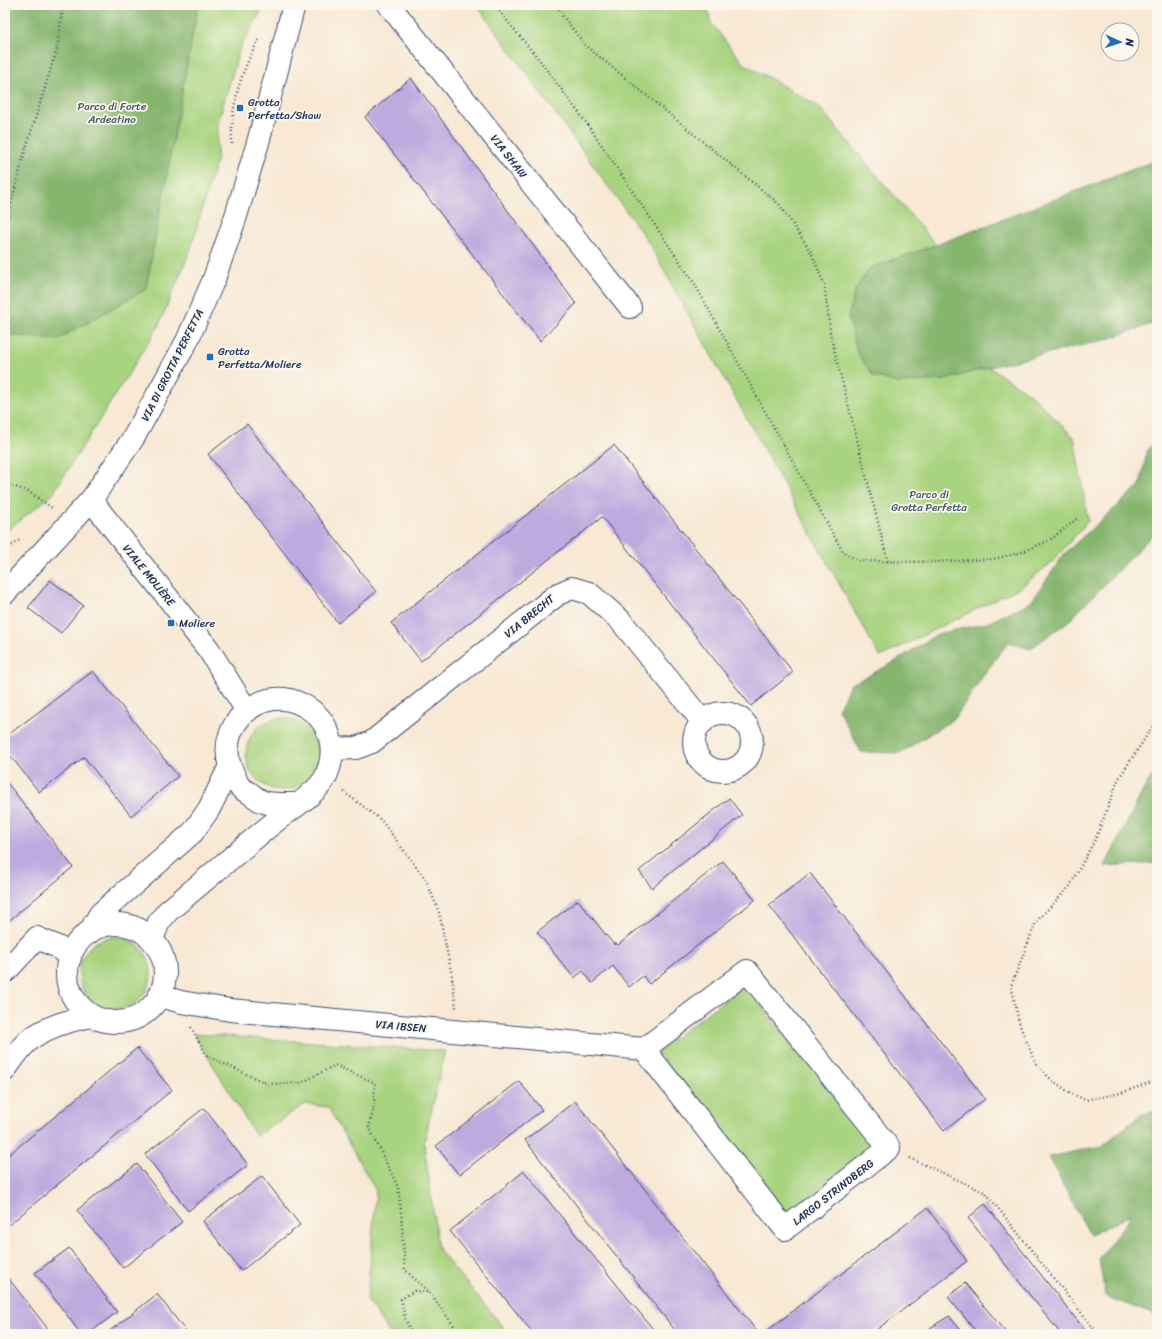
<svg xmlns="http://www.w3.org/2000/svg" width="1162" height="1339" viewBox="0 0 1162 1339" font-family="Sriracha,sans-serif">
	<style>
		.green { fill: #a8d37f; stroke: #62816e }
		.forest { fill: #86b56e; stroke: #507266 }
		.building { fill: #beaadf }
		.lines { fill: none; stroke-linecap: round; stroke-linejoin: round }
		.minor-casing { stroke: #3c4b70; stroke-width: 24 }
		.path { stroke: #3c4b70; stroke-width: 2.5; stroke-dasharray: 1 3; stroke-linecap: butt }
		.minor { stroke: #fff; stroke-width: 22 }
		.poi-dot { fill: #1f6fb2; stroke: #fbf7ec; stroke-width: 1.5 }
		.labels { text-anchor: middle; stroke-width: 3.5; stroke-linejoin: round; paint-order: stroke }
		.poi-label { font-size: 11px; fill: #1b2f5e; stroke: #fbf7ec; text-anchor: start }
		.park-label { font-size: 11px; fill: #3e5866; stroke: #fbf7ec }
		.street-label { font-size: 11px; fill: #1b2f5e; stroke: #fbf7ec }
	</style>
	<rect width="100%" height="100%" fill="#fbf7ec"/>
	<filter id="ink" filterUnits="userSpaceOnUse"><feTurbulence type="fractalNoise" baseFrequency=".025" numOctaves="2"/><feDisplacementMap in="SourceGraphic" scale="8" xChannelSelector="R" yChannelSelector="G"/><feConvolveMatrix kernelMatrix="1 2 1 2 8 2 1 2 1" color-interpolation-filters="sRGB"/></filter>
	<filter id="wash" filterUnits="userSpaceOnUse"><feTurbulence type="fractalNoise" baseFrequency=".012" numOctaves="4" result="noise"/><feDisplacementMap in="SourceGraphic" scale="16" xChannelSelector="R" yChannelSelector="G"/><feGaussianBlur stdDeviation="0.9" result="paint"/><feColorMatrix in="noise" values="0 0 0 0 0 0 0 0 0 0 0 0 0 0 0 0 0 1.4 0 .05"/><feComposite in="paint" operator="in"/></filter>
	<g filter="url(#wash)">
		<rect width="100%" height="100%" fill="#f8e8d4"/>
		<g class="green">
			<polygon points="5,5 265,5 240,48 218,122 217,158 190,251 158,327 52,495 5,532"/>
			<polygon points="477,5 707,5 711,23 743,63 818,106 936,245 870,268 945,380 989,367 1031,395 1074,437 1088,521 1052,562 1021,587 880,657 647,240"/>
			<circle cx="282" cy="754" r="36"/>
			<circle cx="115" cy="973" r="36"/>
			<polygon points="745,985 875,1148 786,1214 657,1051"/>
			<polygon points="194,1034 445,1051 424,1143 438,1249 509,1334 390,1334 367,1300 376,1191 328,1107 305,1104 256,1136"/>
		</g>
		<g class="forest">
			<polygon points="5,5 198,5 146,289 57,340 5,335"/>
			<polygon points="1157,160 1157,322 1105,340 989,367 945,380 898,383 873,376 857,352 848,317 855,290 870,268 936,245"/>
			<polygon points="1157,439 1157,530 1070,620 1030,649 1008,642 985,673 955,718 900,753 861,752 838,709 850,685 893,663 937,634 987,623 1031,602 1065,553 1140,485 1147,451"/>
			<polygon points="1157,770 1157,863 1105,866 1148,781"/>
			<polygon points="1157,1111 1157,1316 1105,1296 1099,1259 1132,1214 1090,1235 1048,1157 1102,1146 1140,1115"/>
		</g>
		<g id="blocks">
			<g class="building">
				<polygon points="411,78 576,304 540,341 365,117"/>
				<polygon points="247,424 376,592 338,623 208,454"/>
				<polygon points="614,445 793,672 751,706 602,517 421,661 391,623"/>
				<polygon points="50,580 83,605 61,633 28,608"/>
				<polygon points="93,671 178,776 131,816 84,757 39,792 5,749 5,737"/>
				<polygon points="5,780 73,867 5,924"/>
				<polygon points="729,798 742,815 652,888 639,871"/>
				<polygon points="723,861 755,900 649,984 643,976 629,987 613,966 592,983 583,971 574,978 537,932 578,900 614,945 615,943 618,945"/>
				<polygon points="810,873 985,1099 944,1131 769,905"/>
				<polygon points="137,1048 172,1090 5,1228 5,1158"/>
				<polygon points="519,1081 542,1110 459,1175 436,1146"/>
				<polygon points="575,1101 759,1334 678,1334 525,1140"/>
				<polygon points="204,1108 248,1165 188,1211 145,1154"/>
				<polygon points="137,1164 182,1222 123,1268 77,1210"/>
				<polygon points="524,1171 657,1334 534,1334 450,1231"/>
				<polygon points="262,1176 300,1225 241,1271 203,1221"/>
				<polygon points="985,1204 1088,1334 1061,1334 968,1218"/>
				<polygon points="927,1208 967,1261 871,1334 763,1334"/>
				<polygon points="69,1248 117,1312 88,1334 81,1334 35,1273"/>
				<polygon points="5,1274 52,1334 5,1334"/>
				<polygon points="965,1283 1007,1334 978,1334 948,1297"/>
				<polygon points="157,1294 188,1334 106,1334"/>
				<polygon points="949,1316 964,1334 935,1334 930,1328"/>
			</g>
		</g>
	</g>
	<g filter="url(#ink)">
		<use href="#blocks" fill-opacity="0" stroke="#3c4b70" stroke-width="1"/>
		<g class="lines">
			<g class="minor-casing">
				<g id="minor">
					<polyline points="389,5 630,307"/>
					<polyline points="91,500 209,650 247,711"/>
					<polyline points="5,593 91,500 134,437 187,341 214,279 236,216 259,139 294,5"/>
					<circle cx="723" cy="742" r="29"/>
					<polyline points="332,749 356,748 372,742 558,594 572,588 589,593 620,620 703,722"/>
					<circle cx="116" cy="973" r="49"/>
					<polyline points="89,933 100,914 193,832 209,809 229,768"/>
					<path d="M152,939L159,922L168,911C204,881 240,850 277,820C291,809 319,792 326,776C334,758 334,741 324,724C316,711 300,701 284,699C242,696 213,741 235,777C236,781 238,785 241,788C243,790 248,792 251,794C255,797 259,801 264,802C274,805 286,804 297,804"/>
					<polygon points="747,971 889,1148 785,1229 644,1049"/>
					<polyline points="5,972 37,938 58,947 70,958"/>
					<polyline points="160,996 181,1002 230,1010 644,1049"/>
					<path d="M5,1070C12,1060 19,1049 28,1041C46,1026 71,1020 92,1016"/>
				</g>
			</g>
			<g class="path">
				<polyline points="494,5 541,62 588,125 694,283 843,552 859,561 934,562 993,559 1020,553 1050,540 1078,518"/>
				<polyline points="557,5 562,15 585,45 779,204 811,252 824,284 831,337 888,562"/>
				<path d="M232,144C230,107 241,70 260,38"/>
				<polyline points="5,227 25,151 57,49 63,5"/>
				<polyline points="5,483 29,492 52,508"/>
				<polyline points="5,550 21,539"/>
				<polyline points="1157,720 1119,778 1096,838 1070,886 1036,922 1011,986 1020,1026 1037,1066 1052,1080 1070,1093 1086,1100 1121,1093 1157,1080"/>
				<polyline points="344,792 381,820 426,880 439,912 452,976 456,1008"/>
				<polyline points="191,1027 207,1056 268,1084 301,1083 335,1065 375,1083 374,1106 369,1127 398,1187 401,1211 405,1270 429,1292"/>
				<polyline points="910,1158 986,1193 1098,1334"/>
				<polyline points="412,1334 405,1318 401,1299 414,1291 429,1292 460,1334"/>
			</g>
			<use href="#minor" class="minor"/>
		</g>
	</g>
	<g class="poi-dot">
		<rect x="236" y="104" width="8" height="8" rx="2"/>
		<rect x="206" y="353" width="8" height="8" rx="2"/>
		<rect x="167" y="619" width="8" height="8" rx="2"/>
	</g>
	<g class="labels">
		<g class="poi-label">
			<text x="248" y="106">Grotta<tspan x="248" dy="13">Perfetta/Shaw</tspan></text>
			<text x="218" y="355">Grotta<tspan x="218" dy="13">Perfetta/Moliere</tspan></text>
			<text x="179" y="627">Moliere</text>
		</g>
		<g class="park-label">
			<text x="112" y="110">Parco di Forte<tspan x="112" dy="13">Ardeatino</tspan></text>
			<text x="929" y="498">Parco di<tspan x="929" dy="13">Grotta Perfetta</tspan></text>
		</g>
		<g class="street-label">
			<text transform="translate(509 156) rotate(52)" y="4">VIA SHAW</text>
			<text transform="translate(172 365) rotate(-63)" y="4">VIA DI GROTTA PERFETTA</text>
			<text transform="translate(149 575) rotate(51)" y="4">VIALE MOLIÈRE</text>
			<text transform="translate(529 616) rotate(-39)" y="4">VIA BRECHT</text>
			<text transform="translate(401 1026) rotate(5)" y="4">VIA IBSEN</text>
			<text transform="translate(833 1192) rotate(-38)" y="4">LARGO STRINDBERG</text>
		</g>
	</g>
	<rect width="1162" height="1339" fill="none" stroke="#fbf7ec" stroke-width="20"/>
	<g transform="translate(1120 42) rotate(93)"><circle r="19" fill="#fbf7ec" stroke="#a1a7b3"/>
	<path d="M0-3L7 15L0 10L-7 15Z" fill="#1f6fb2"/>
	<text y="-6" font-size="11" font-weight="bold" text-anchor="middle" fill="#1b2f5e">N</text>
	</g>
</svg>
